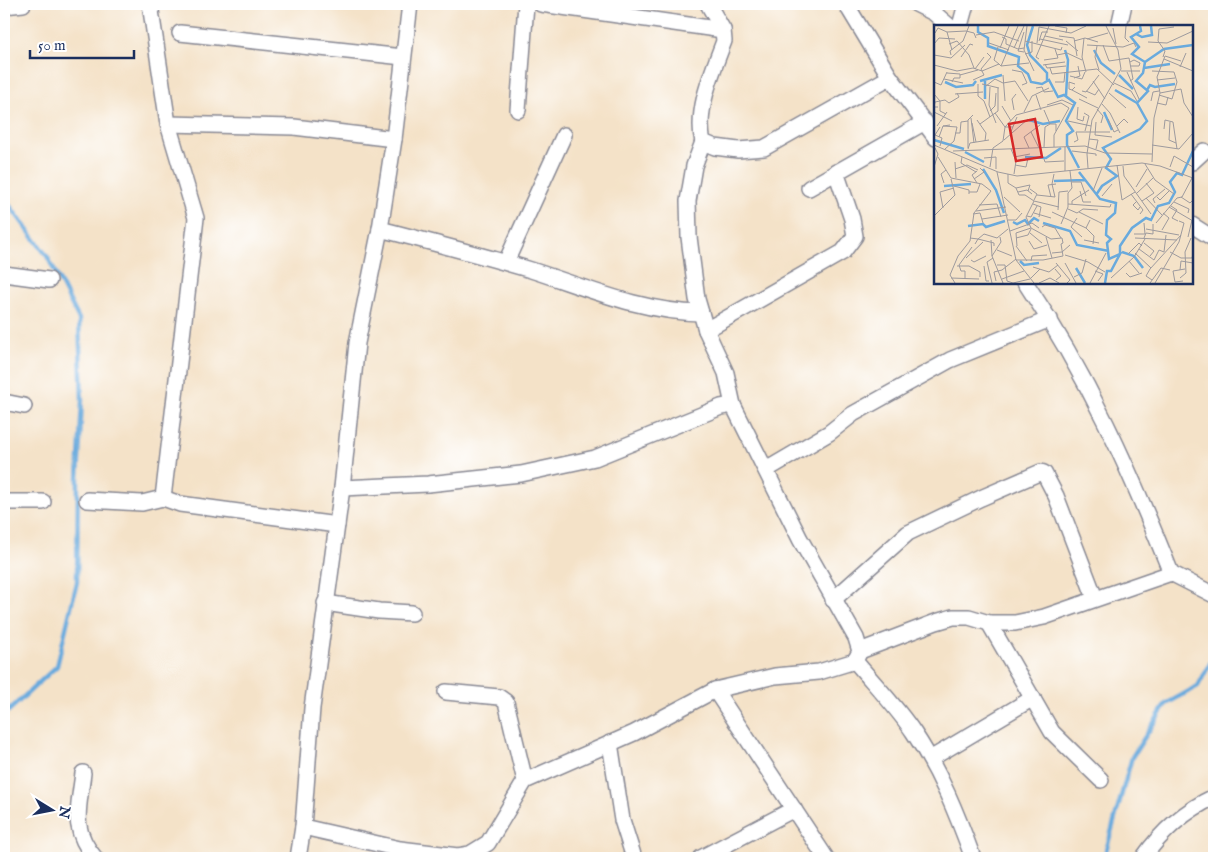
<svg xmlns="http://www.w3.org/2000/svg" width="1218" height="862" viewBox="0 0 1218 862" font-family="'IM FELL English',serif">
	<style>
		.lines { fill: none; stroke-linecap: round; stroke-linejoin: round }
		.stream { stroke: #69aadd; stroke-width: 4.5 }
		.minor-casing { stroke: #888893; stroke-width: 18 }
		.minor { stroke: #fff; stroke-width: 15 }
		.inset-river { fill: none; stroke: #69aadd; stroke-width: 2.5 }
		.inset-road { fill: none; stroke: #9d9a9e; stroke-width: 1 }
		.view { fill: #d62828; fill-opacity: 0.15; stroke: #d62828; stroke-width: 2.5 }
		.inset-edge { fill: none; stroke: #1b2f5e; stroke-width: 2.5 }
	</style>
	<rect width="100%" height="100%" fill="#fff"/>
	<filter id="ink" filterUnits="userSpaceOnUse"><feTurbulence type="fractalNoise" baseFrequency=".02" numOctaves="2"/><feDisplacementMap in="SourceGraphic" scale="10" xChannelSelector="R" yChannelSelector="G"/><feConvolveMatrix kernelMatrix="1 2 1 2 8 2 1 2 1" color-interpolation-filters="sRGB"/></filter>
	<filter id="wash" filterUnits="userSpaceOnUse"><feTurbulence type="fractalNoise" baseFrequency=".0096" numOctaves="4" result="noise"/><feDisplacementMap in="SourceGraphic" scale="20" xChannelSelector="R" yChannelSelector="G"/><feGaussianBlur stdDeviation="1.12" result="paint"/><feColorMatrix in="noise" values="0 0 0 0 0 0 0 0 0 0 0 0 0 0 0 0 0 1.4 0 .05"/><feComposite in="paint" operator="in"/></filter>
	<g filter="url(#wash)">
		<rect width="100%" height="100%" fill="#f4e2c8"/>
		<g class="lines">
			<g class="stream">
				<polyline points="4,198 47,256 79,319 82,400 78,479 77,582 57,666 4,715"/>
				<polyline points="1104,858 1132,757 1166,704 1198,686 1214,656"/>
			</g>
		</g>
	</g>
	<g filter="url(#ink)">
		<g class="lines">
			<g class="minor-casing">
				<g id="minor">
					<polyline points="150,4 168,124 196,218 163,498"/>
					<polyline points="541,4 723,30"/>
					<path d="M708,4L723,30L724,41C713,71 695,110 703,142L715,147L738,150L764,148L890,77"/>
					<polyline points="846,4 890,77 936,138"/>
					<polyline points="916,4 934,13 949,26"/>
					<polyline points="4,6 23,4"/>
					<polyline points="960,26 966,4"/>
					<polyline points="1119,26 1124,4"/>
					<polyline points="180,33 403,57"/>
					<polyline points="518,110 526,4"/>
					<polyline points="168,124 294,127 394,139"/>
					<polyline points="703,142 694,166 688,201 689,237 697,299 706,330 726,373 733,405"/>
					<polyline points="1192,162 1204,151"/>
					<polyline points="809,188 925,122"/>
					<polyline points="1192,225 1214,239"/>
					<path d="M380,229C430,242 481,255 531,270C587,288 642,312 701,313"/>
					<polyline points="506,262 564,135"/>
					<polyline points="4,274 49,280"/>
					<path d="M1025,282C1088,376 1129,468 1171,573L1214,595"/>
					<polyline points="706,330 843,252 855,236 852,219 836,172"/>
					<polyline points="4,402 24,406"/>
					<polyline points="766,470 829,433 853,414 950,360 1050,319"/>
					<path d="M342,488L428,484L521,474L595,458L721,407L733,405L800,539L856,638L860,651L855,661C874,684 897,707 914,733C940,772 957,814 973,858"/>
					<polyline points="87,500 142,503 163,498 180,504 337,525"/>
					<polyline points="4,502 43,502"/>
					<polyline points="833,600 908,533 981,498 1041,472 1044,473 1056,496 1095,598"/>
					<polyline points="325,603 379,611 412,613"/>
					<polyline points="989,623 1052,732 1101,780"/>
					<polyline points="860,651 936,622 953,617 969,617 989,623 1015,623 1044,617 1171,573"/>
					<polyline points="715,690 826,858"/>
					<polyline points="446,692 499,697 506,702 525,781"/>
					<polyline points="610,743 622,820 634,858"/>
					<polyline points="930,759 1033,698"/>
					<path d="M83,773C79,809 70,828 95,858"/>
					<polyline points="303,827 400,849 458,856 470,854 488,843 525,781 634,733 715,690 775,676 819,672 855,661"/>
					<polyline points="298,858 303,827 312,708 342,488 357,343 380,229 394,139 410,4"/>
					<polyline points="701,858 794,809"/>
					<path d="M1143,858C1162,831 1184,811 1214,797"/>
				</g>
			</g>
			<use href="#minor" class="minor"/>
		</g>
	</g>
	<g transform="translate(934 25)">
		<rect width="259" height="259" fill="#f4e2c8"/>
		<path class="inset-river" d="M44,1V7L54,13V21L85,32L84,41L94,49L97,57L108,59L115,55L124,72L130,70L141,78L132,96L139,106L133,110V120L145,143M99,1L93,20L96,30L113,48V55M202,9L208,12L218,10L217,1M131,25L134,35L132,71M160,25L167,38L181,49M211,37L230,24L259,20M210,43L236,39M185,50L199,64M46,56L68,50M51,56V74M11,57L22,62L39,60L42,56M181,65L203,78M213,65L216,60L221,62L241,59M170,87L178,105M95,95L109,99L126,96M0,115L30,124M31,127L50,137M91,132L112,133L127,123M49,144L62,165L70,188M145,147L166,174L182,178L181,188L173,195L172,210L177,214L173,218L175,234L186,229L177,246H173L171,258M120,156L151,155M10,161L37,159M162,170L168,161L183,151L172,143L177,134L169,123L206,104L213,96L203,78L214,66L202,56L209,48L211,37L198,29L205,22L197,12L207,6L206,1M79,197L83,199L91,195L94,199L100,193L105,196M109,198L136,206L143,220L175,226M34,201L49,199L52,202L71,196M188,227L200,231L209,243M186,229V221L198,203L212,193L217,195L224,181L235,178L241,167L236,157L243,148L248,150L259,126M86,236L90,240L105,238M142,243L151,258"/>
		<path class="inset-road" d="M93,1L90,25L100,46M121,1L133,3L132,8M192,1L191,13L195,17M105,2L137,8L152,1M179,3L182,19M13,7L18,25M90,7L84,26L90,27M1,8L4,3L13,7L32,6L40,8L42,13M42,10L60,7L85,16M111,11L129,15M125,11L140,13L143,31M68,12L72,14V19L84,24L90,23M150,13L148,32L152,47M106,14L134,20M153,14L174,8M91,16L127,25L128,22M105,16L108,7H114M132,16L144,26M140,16L151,13L164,17M214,17L233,18L259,6M55,18L75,25M103,18L105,2M0,19L5,13L21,14M15,19L23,16L35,30L40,43M153,20L189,22L200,18L202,22M169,20L175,36L195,33L199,54L196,56M163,21L161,32L165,45M64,22L60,35L65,39M66,23L75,1M80,23L90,1M91,29L98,27V16M0,30L17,33L31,20M17,30L16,26L29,16L35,1M123,30L133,28L148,35M27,32L36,19L39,20M229,32L231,26L224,16L225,4L240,2M105,34L102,32L115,1M230,34L259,46M110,35L124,33L121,24M196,37L200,35L206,38L205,41H197M111,39L113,43L132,41M0,40L23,46L39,43L48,46L65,39L67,41L84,1M109,40L131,37M67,41L95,38M246,42L252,28M116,43L118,49L163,44L180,60M41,44L50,32M78,45L88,47L93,58L88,60M187,46H206M218,46L240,47L243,57L238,74L225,70M193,47L205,74M13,48L26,49V53H20L18,57M26,50L44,45M69,50L71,76M136,51L148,54L151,47M140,53L146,51L144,41M10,54L29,58M39,55L50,50L47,44L57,32L53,28M223,55L241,53M159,56L171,74M0,57L7,60L13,47M121,57H130L131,47M180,58L197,66L203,76M44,59V71L50,76L56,92M48,59L65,63M52,61L61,54L69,58L81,56L94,76M56,62L55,80L62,98M141,62L138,65L153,73M102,63L108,62L110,67L119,66M138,65L135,64V57L141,59M148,66L152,67L165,50M152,66L161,70L165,64M175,68L192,83M226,68L223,52L231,31L247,36M0,69L6,76V86L12,89M21,69L49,67M102,70L107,85M145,74L164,83M217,76L219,67L225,66M223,78L232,80L234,72M168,79L176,88L186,108M113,80L128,75L139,80M68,81L77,96M4,82H0L1,77L11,75L15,78L25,72L23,68M144,82L143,94L149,96L150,91M163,84L169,91L167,98M80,85L78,74L82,69M110,85L116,99H122V106M56,86L61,81L62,68M0,87L18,96M90,87L98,71L115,63M61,88L71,102H79M150,88L155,91L151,106M37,93L40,118M174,94L180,107L184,105M43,95L52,108L51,116M134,96L157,101M162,97L161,110L178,112M236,97L235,115L242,118M38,98L42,117M46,99L64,86V63M3,101L13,87M9,101L23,102L20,116L11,124M183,101L190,94L194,98M6,102L1,110L8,113L6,121M230,104L231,95L239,97L243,124M97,107L105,123M21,108H26L27,97L34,96M76,109L83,92M5,112L9,101L16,100M155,114L164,115L162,124M70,115L94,94M140,117L144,115L142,107H176M0,120L64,147L83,151L208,138L226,141L259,153M218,120L245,124L259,108M110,122L111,102L116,99M131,122V146M34,123V95L39,90M95,123L90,112L106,100M34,124L36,118L55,115M77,124L82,136L80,149M19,126L151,121L171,128L218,129M138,126L162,129V131M4,132L17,153L48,159L57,166L40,188L36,216L24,231L16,250L21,258M28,132L27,138L42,147M80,132L96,129M50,133L62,132V144M110,134L111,137L130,136M21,137L22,153M218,137L220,93L226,68L247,64L250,78L259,92M211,139L221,155L240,169M81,140L92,142L94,133M183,140L188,175L201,167M189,141L190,151L217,189M0,142L4,129L1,123M56,142L59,123L69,116L71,102L82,90L127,78L135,83L120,110V122M236,142L240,131L259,142M154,143L153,129L158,95L187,44L184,25L172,1M21,144L33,140L44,145M63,147L82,235L100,258M74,149V158L82,163L85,170H91L100,176L92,192L97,203L117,214L128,213L129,218L127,219L129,231L109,235H82M120,149L118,159L121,172M40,154L50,147L46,143M138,157H147L152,171M10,158L7,149L12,145M43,158L38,150L43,146M20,161L35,165V169M202,162L213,144M82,163L96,160L94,166M96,164L103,169L100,175M146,166L149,177H157M159,166L168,143M35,167H43L46,159M84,167L93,165L98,169M203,168L219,153M197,169L209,185L206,189M103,170L121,172M168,171L178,159M70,172L86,187M117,172L114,160L122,159M223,172L226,175L235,166M247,172L256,178L259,175M212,173L228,190M100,176L125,182M203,176L199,180L204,185L206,182M208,176L220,168L212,158M240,177L255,184L254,188M221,178L219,174L231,164M99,179L107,182L105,192M134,179L176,182L177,179M138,179V176L155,165M45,180L63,179L67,192M237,181L243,185L238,193L244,196M235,182L259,196M9,183L6,167L20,163M134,184L143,188L149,184L164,185M124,185L125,167L134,166M42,186L72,182M118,187L152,203M145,187L169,199M100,188L117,193M39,189L46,188L49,198M0,191L21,170L17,154M93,191L97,192L103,181M143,193L137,202L148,212M48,194L74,190M74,195H82L88,188M156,195L152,203L160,211L159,219M222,198L243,173L248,172L258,153M127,199L134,182V168L138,163L136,146M108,202L111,200L121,203L127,213M212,204L245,210M228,205L235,193L229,188M76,206L98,198L105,203M96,208L108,218M200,209H211L210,198M66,212L67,217L58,231L69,258M112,212L118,233M254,212L258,195M36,213L44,214L50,209L63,213L74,204M82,213L94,210L97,204M201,213L243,215M210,213L212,208L219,209V199M57,215L58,231M150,215L165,218M95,216L100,224L113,220M210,218L220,226L216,231M41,219L44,214L60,218V221M82,221L93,236M83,221L82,208L97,203M205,224L220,235L225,225L230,227L232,210M63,225L78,231M236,227L247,233H258L259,229M118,228L128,227L136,220M201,228L217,243M194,229L205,218L208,221M131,230L154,237L171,247M32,233L49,217M37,235L40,237L52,231M97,236L98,231L113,230M195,236L205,248M122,238L136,255L133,258M131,238L142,258M63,240H71L73,256L79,258L96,254L106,244M23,241H35L46,247V252M50,241L52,256H55M99,242L115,247L124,240M121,244L127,251L122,255M246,245L247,236L259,238M161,246L169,249L164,256M192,248L196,252L208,248M140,252L148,248L152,234M17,253L45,254M177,253L200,232L211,214M246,253L252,248L251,227L257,213M31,254V246H27L25,240L38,222M68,254L90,246M218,255L212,251L216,244L247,210M62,256L60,247L68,245L82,234M249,256L241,257L239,246L251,244M58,258L53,237L59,233M105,258L116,253L125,258M156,258L172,228M216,258L227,243L236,245M221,258L245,217L250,198L245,196"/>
		<path class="view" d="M101,94L108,132L82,136L75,99Z"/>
		<rect width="259" height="259" class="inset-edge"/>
	</g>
	<rect width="1218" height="862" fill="none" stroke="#fff" stroke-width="20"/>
	<g transform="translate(52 810) rotate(100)" stroke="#ffffff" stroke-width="4" paint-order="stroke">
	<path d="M0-4L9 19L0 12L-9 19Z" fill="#1b2f5e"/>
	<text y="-8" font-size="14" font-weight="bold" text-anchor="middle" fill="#1b2f5e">N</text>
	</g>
	<path d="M30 50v8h104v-8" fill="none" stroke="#1b2f5e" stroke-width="2.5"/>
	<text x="38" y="50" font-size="15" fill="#1b2f5e" stroke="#ffffff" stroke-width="4" paint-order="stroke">50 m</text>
</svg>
